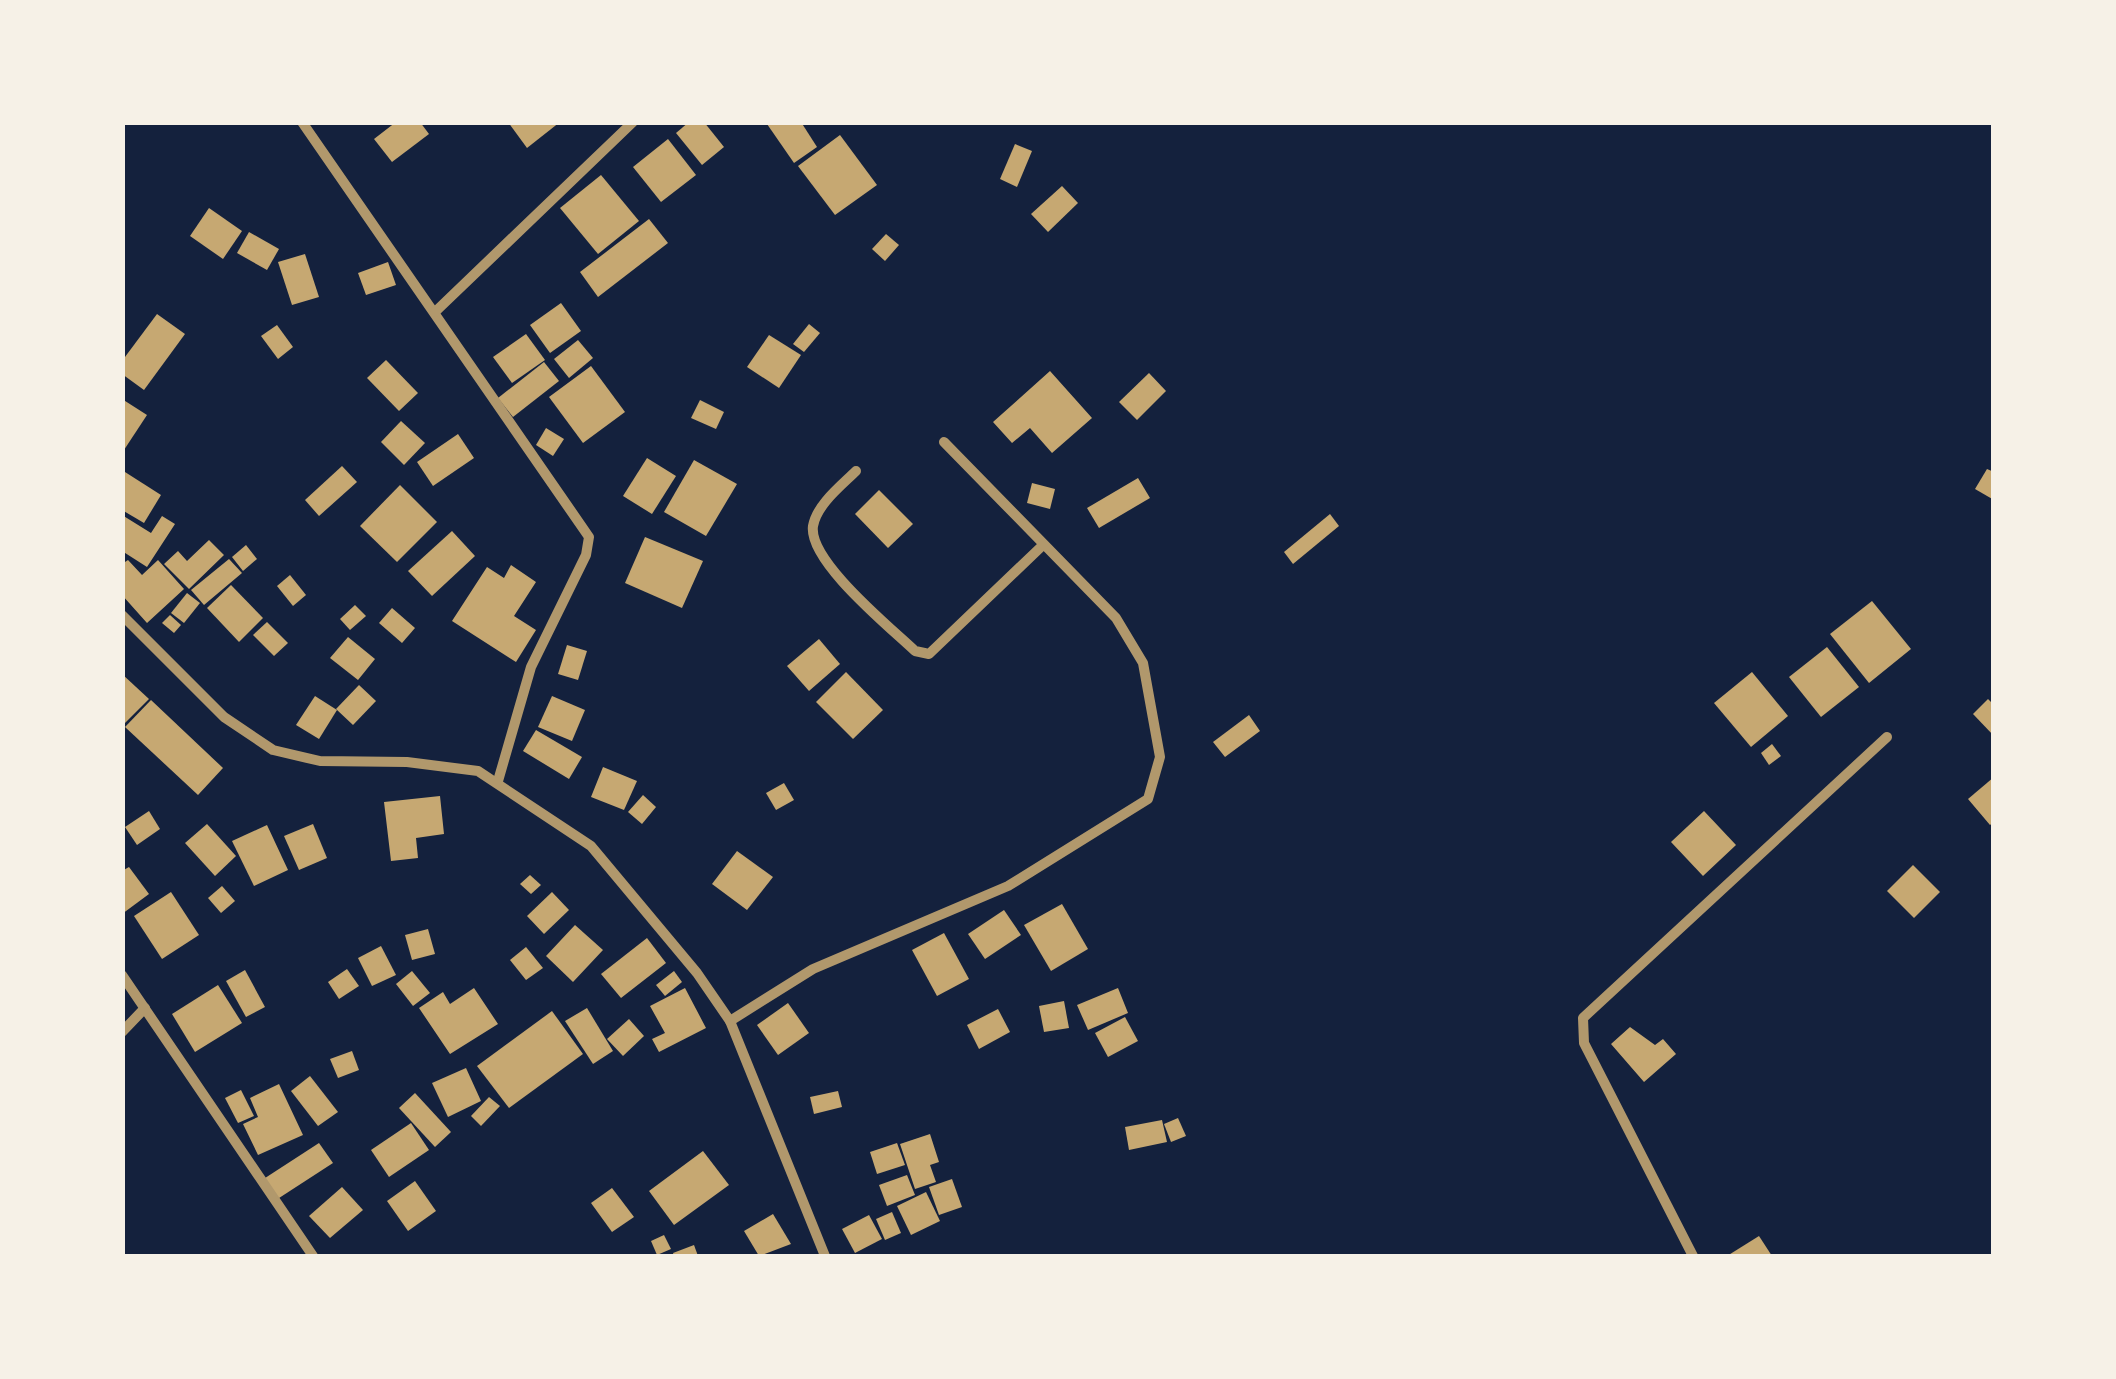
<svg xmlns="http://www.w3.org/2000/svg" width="2116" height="1379" viewBox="0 0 2116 1379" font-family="'DejaVu Sans',sans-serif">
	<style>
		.building { fill: #c6a872 }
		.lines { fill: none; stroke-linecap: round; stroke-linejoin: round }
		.minor { stroke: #b1986c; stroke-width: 10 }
	</style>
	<rect width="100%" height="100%" fill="#14213d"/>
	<g class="building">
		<polygon points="396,122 420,122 429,134 392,162 374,139"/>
		<polygon points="508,122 560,122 527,148"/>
		<polygon points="689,122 704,122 724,147 702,165 676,133"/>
		<polygon points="801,122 817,147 794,163 767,124"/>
		<polygon points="840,135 877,185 835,215 798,166"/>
		<polygon points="668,139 696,175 661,202 633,167"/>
		<polygon points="1015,144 1032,151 1017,187 1000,179"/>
		<polygon points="601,175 639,221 598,254 560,208"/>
		<polygon points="1062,186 1078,203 1048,232 1031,214"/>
		<polygon points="209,208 242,231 223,259 190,236"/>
		<polygon points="649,219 668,243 598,297 580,272"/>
		<polygon points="249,232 279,249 267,270 237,253"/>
		<polygon points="886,234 899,245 885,261 872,249"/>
		<polygon points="305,254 319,297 292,305 278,262"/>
		<polygon points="388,262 396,285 366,295 358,273"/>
		<polygon points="561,303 581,331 550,353 530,325"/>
		<polygon points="157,314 185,334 144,390 122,374 122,361"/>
		<polygon points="809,324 820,333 804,352 793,344"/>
		<polygon points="277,325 293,347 278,359 261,336"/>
		<polygon points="526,334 545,360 512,383 493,357"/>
		<polygon points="769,335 801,355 779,388 747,367"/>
		<polygon points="578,340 593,358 569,378 554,359"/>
		<polygon points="386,360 418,393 399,411 367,378"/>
		<polygon points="544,362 559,381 513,417 498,398"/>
		<polygon points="591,366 625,412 583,443 549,397"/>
		<polygon points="1050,371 1092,418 1052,453 1030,428 1012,443 993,422"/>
		<polygon points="1149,373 1166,391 1137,420 1119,402"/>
		<polygon points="122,399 147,415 122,453"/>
		<polygon points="700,400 724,412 716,429 691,418"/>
		<polygon points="401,421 425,443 404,465 381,442"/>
		<polygon points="546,428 564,439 553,456 536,445"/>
		<polygon points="458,434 474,458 433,486 417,462"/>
		<polygon points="647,458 676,476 652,514 623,496"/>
		<polygon points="694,460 737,484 706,536 664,512"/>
		<polygon points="342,466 357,482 319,516 305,500"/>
		<polygon points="1987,469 1994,472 1994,500 1975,489"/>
		<polygon points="125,472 161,495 144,523 122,510"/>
		<polygon points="1138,478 1150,498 1099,528 1087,508"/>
		<polygon points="1032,483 1055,489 1050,509 1027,503"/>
		<polygon points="400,485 437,522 397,562 360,526"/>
		<polygon points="879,490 913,524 888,548 855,514"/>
		<polygon points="1330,514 1339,526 1293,564 1284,552"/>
		<polygon points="122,515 151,533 162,516 175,524 147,567 122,551"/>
		<polygon points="452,531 475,556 432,596 408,571"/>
		<polygon points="645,537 703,561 682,608 625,583"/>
		<polygon points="209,540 224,555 189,589 164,564 178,551 187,561"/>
		<polygon points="246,545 257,559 243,571 232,557"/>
		<polygon points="229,559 242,573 204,605 191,590"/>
		<polygon points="128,560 142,575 158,560 184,589 147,623 122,595 122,564"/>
		<polygon points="511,565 536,582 514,616 536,630 516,662 452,621 487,567 504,578"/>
		<polygon points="290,575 306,595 293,606 277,586"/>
		<polygon points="231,585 263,618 239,642 207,608"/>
		<polygon points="187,593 200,603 184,623 171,613"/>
		<polygon points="1872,601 1911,649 1869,683 1830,634"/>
		<polygon points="355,605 366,616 350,630 340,619"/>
		<polygon points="392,608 415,628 402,643 379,623"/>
		<polygon points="170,615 181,625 174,633 162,623"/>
		<polygon points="267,622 288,643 274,656 253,635"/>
		<polygon points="348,637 375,659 358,680 330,658"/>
		<polygon points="819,639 840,664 809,691 787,666"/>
		<polygon points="567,645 587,651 578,680 558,674"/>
		<polygon points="1827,647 1859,687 1821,717 1789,677"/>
		<polygon points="846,672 883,710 853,739 816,702"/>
		<polygon points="1752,672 1788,716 1751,747 1714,703"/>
		<polygon points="122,674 149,699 122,726"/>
		<polygon points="359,685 376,701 353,725 336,709"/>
		<polygon points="315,696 337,710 319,739 296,725"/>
		<polygon points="552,696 585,710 572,741 538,727"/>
		<polygon points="1988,699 1994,705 1994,736 1973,714"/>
		<polygon points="151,700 223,768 198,795 125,727"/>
		<polygon points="1249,715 1260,731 1225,757 1213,742"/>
		<polygon points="536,730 582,757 569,779 523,751"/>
		<polygon points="1772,744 1781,756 1769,765 1761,753"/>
		<polygon points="603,767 637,781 624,810 591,797"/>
		<polygon points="1994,777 1994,822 1990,825 1968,799"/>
		<polygon points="784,783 794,800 776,810 766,793"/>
		<polygon points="643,795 656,807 642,824 628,812"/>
		<polygon points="440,796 444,834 416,838 418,858 391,861 384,802"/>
		<polygon points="149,811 160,829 137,845 125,827"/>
		<polygon points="1704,811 1736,845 1703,876 1671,842"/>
		<polygon points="207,824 236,856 215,876 185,843"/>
		<polygon points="313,824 327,858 299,870 284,836"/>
		<polygon points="267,825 288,870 254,886 232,841"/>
		<polygon points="737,851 773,877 747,910 712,884"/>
		<polygon points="1913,865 1940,892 1914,918 1887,891"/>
		<polygon points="129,867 149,894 122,914 122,871"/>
		<polygon points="530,875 541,885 531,894 520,884"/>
		<polygon points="222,886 235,901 221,913 208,898"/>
		<polygon points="171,892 199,935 162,959 134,916"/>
		<polygon points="552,892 569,910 544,934 527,916"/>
		<polygon points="1062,904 1088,949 1051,971 1024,925"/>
		<polygon points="1004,910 1021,935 985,959 968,934"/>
		<polygon points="575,925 603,950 573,982 546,956"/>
		<polygon points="428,929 435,954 412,960 405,935"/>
		<polygon points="944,933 969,979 937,996 912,950"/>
		<polygon points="647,938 666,963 621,998 601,974"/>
		<polygon points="381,946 396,975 372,986 358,958"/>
		<polygon points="526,947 543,968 526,980 510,960"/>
		<polygon points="347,969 359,986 339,999 328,982"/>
		<polygon points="245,970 265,1007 246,1017 226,981"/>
		<polygon points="412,971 430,993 413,1006 396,984"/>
		<polygon points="674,971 682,982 665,996 656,985"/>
		<polygon points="218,985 242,1023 195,1052 172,1014"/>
		<polygon points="474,988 498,1024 450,1054 419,1008 443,992 450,1004"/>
		<polygon points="685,988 706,1028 659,1052 652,1039 665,1033 650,1006"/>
		<polygon points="1118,988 1128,1013 1088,1030 1077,1005"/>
		<polygon points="1064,1001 1069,1028 1044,1032 1039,1006"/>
		<polygon points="788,1003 809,1033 778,1055 757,1025"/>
		<polygon points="587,1008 613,1051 593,1064 565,1021"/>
		<polygon points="998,1009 1010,1032 979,1049 967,1025"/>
		<polygon points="552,1011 583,1054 509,1108 477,1066"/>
		<polygon points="1125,1017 1138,1041 1108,1057 1095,1033"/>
		<polygon points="629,1019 644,1036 623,1056 607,1039"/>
		<polygon points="1630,1027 1655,1045 1663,1039 1676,1054 1644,1082 1611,1044"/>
		<polygon points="352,1051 359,1070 338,1078 330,1059"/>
		<polygon points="466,1068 481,1101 448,1117 432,1083"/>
		<polygon points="310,1076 338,1112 318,1126 291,1091"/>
		<polygon points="279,1084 303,1135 258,1155 243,1124 258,1117 250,1098"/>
		<polygon points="241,1090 254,1116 238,1123 225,1098"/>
		<polygon points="838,1091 842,1107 814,1114 810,1097"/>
		<polygon points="415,1093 451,1132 435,1147 399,1108"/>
		<polygon points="489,1097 500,1106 481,1126 471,1116"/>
		<polygon points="1178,1118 1186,1136 1171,1142 1164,1124"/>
		<polygon points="1162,1120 1167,1142 1129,1150 1125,1127"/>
		<polygon points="411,1123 429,1150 389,1177 371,1150"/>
		<polygon points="930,1134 939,1162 930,1165 936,1182 915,1189 900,1144"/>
		<polygon points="319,1143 333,1163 276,1200 262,1180"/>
		<polygon points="897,1143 905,1165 877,1174 870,1152"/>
		<polygon points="703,1151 729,1185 674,1225 649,1191"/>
		<polygon points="907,1175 915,1195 887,1206 879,1185"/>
		<polygon points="952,1179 962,1207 939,1215 929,1187"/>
		<polygon points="415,1181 436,1211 408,1231 387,1201"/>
		<polygon points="342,1187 363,1210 330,1238 309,1216"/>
		<polygon points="612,1188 634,1217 612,1232 591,1203"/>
		<polygon points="926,1192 940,1221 911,1235 897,1206"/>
		<polygon points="892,1212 901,1233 885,1240 876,1219"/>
		<polygon points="773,1214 791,1244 759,1256 744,1231"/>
		<polygon points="869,1215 882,1239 855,1253 842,1229"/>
		<polygon points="664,1235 671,1249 657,1255 651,1241"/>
		<polygon points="1759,1236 1772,1256 1727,1256"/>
		<polygon points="694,1245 698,1256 674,1256 673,1253"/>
	</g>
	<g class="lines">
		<g class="minor">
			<polyline points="302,122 589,537 586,555 531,667 498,781"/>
			<polyline points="435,312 633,122"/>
			<path d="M856,471C842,485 817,504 813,526C808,561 891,628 915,651L929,654L1042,546"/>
			<polyline points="122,615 224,717 273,750 320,761 407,762 478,771 591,846 697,973 730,1021 825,1256"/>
			<polyline points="122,975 313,1256"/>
			<polyline points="730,1021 813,969 1008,886 1148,799 1160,757 1143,663 1116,618 944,442"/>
			<polyline points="122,1032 145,1008"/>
			<polyline points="1693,1256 1584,1043 1583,1018 1887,737"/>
		</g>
	</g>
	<rect width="2116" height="1379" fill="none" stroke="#f6f1e7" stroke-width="250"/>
</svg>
